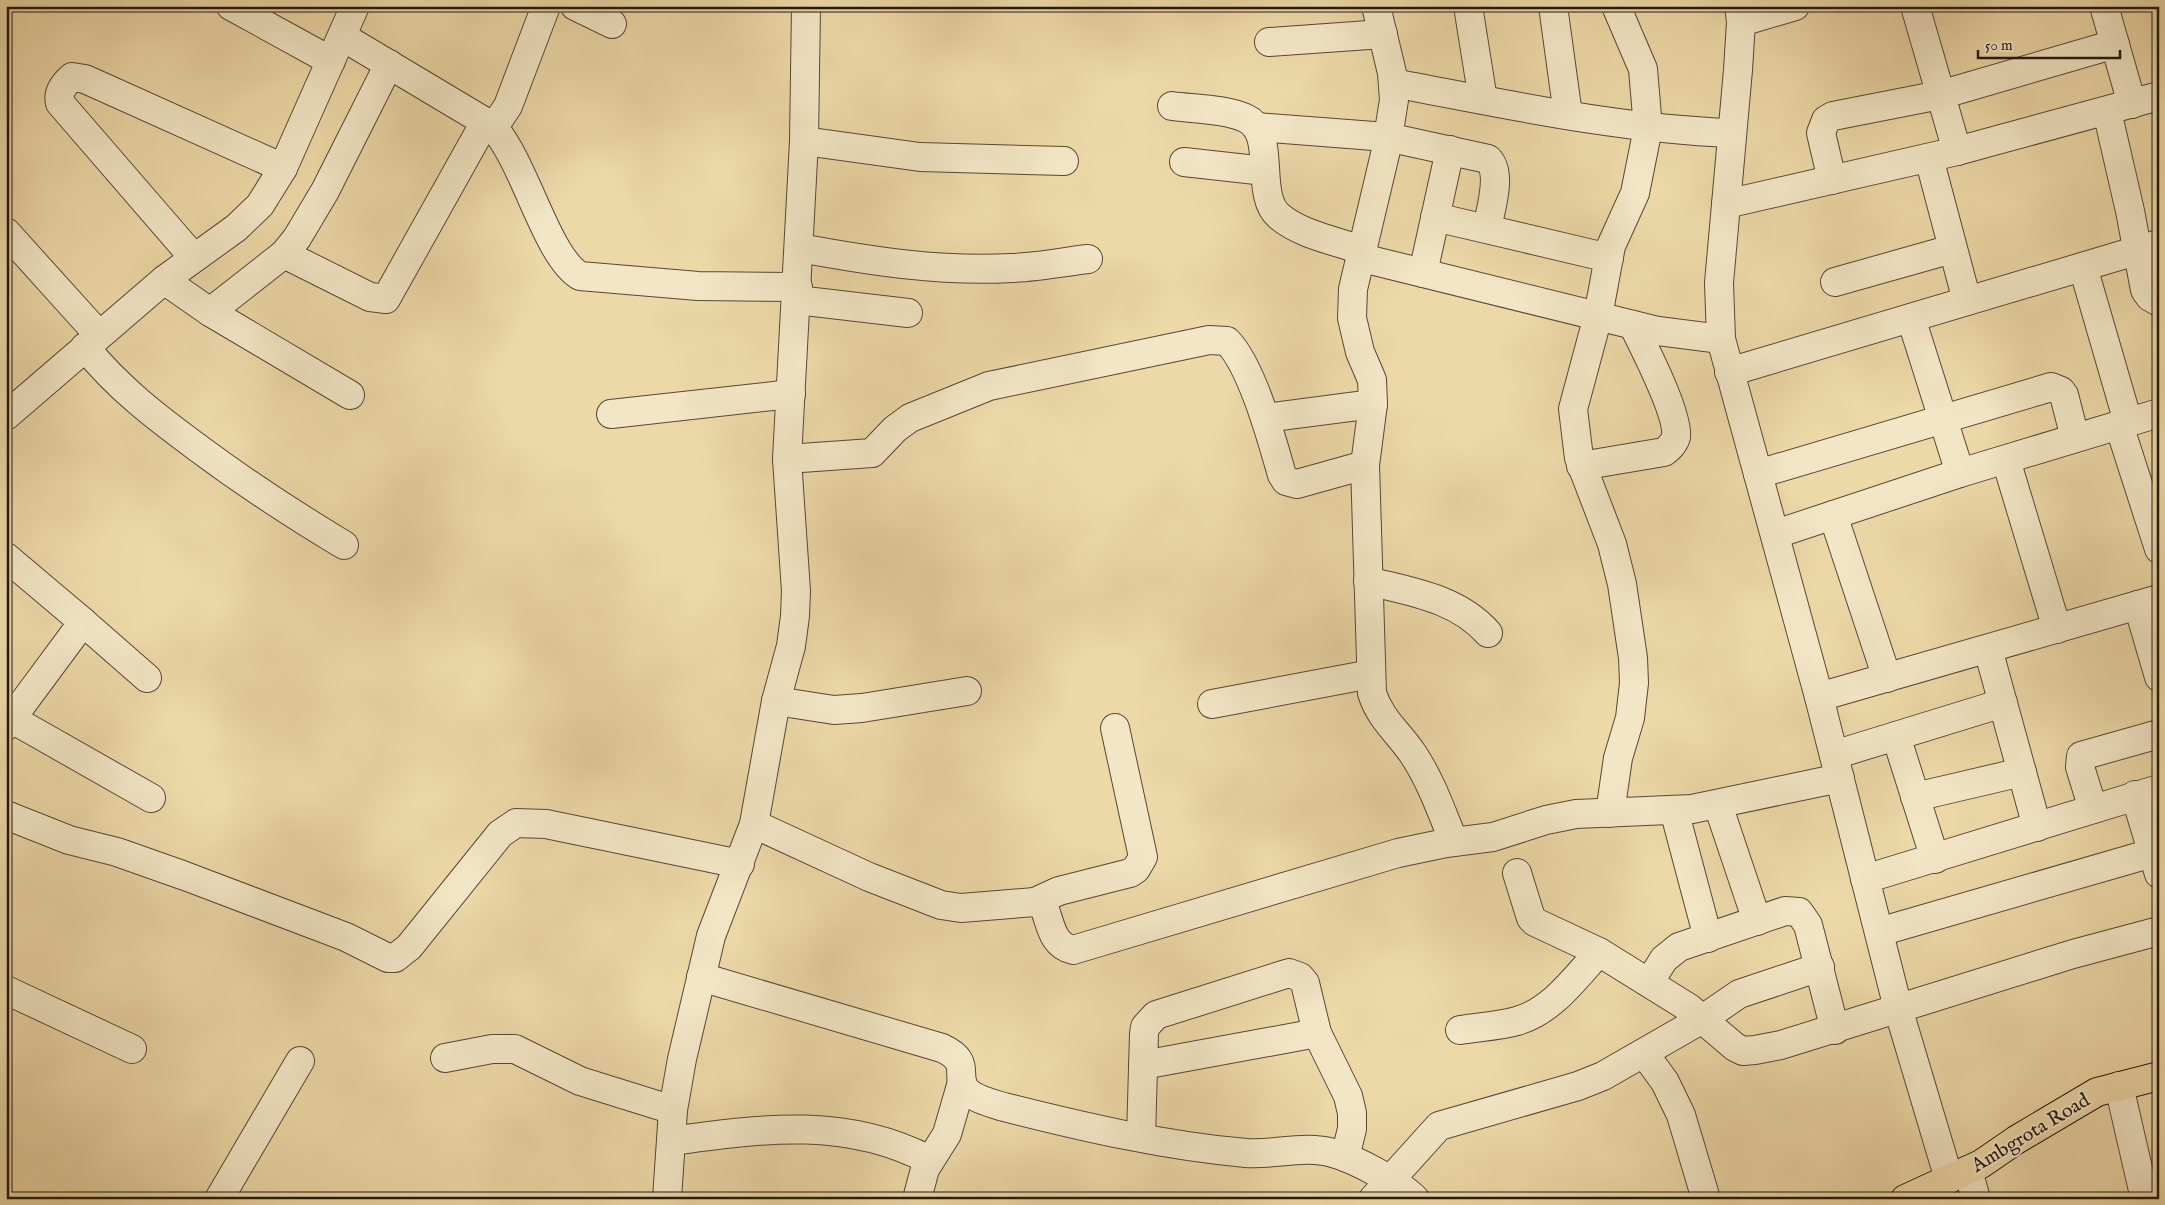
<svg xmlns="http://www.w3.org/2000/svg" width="2165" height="1205" viewBox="0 0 2165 1205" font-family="'IM FELL English',serif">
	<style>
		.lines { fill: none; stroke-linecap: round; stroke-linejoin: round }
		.minor-casing { stroke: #554836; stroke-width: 30 }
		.major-casing { stroke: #221811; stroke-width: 30 }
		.minor { stroke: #f3e6c6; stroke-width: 28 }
		.major { stroke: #edd8a7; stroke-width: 28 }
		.labels { text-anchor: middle; stroke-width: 4; stroke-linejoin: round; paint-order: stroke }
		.street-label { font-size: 20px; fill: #221811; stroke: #f3e6c6 }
	</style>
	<rect width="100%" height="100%" fill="#edd8a7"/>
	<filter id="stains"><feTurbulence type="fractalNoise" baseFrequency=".004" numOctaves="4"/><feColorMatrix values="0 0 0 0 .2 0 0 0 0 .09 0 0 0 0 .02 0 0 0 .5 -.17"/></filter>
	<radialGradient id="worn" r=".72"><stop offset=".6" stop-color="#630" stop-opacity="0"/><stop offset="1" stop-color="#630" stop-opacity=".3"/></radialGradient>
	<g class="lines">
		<g class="minor-casing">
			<g id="minor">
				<polyline points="231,6 331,61"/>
				<polyline points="575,6 612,24"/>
				<path d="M1376,6L1392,73L1394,100L1386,150L1353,289L1352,318L1360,352L1372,380L1373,404L1365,465L1372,693C1380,719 1399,733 1413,754C1431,781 1442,813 1454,842"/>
				<polyline points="1468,6 1483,100"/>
				<polyline points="1553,6 1568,115"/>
				<polyline points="1739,6 1741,22 1738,70 1719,283 1721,339 1819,697 1898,1008 1949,1179"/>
				<polyline points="1915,6 1957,151"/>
				<polyline points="2104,6 2132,104"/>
				<polyline points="1741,22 1795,6"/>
				<path d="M343,37L492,126C525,161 546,256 580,276L698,286L798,287"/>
				<polyline points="1269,42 1383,34"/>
				<path d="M1393,83C1505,104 1618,129 1732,133"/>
				<path d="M1172,106C1193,109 1228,109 1247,119C1277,134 1254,195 1279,216C1301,235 1337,241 1364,251"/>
				<polyline points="2107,111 2130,211 2145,290 2150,297 2159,302"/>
				<polyline points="492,126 500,118 508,106 546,6"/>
				<path d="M1256,127L1387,137L1488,159C1503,174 1490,210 1487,229"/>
				<polyline points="804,141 920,157 1064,161"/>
				<polyline points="1929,158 1967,301"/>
				<polyline points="1184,162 1265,171"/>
				<polyline points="1832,180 1821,133 1826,120 1833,116 1940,95 2115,44"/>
				<polyline points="1726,204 1957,151 2159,96"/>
				<polyline points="1435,217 1609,258"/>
				<polyline points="6,232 99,335"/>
				<path d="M800,248C870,261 941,272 1012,268C1038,267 1063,262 1088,259"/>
				<polyline points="284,254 370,297 386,299 485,122"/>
				<path d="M194,258L60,103C57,92 64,84 72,77L85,79L283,168"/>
				<polyline points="1362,258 1658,331 1721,339"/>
				<polyline points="2083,267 2128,422"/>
				<polyline points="1423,273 1450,150"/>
				<polyline points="164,280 210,312 350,395"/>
				<polyline points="1835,282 1952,249"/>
				<polyline points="797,300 908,313"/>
				<polyline points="210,312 284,254 297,238 325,191 389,64"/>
				<polyline points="1911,318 1960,473"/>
				<path d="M85,347C118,388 156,417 198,448C245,483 294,515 344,545"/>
				<polyline points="1729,372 2159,244"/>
				<polyline points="611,414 791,394"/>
				<polyline points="6,416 164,280 236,228 260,205 283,168 355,6"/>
				<polyline points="1265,418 1373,404"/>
				<polyline points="2119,425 2159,549"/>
				<path d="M787,459L872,453L895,429L910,418L989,386L1209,340L1227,341C1252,366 1272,440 1282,475L1286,481L1297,484L1365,465"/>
				<polyline points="2006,460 2057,629"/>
				<path d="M1581,466L1664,452C1669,448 1674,444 1676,437C1679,415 1644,347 1633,325"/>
				<polyline points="1758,474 2051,387 2061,391 2064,395 2075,438"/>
				<polyline points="1833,515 1887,678"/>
				<polyline points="1776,534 1960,473 2159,413"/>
				<polyline points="6,557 83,622 6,726"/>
				<path d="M1368,581C1411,592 1457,598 1488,633"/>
				<polyline points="2138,605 2159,677"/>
				<polyline points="83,622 147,678"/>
				<polyline points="1988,649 2037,827"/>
				<polyline points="1819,697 2159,599"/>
				<polyline points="776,701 834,710 862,708 967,691"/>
				<polyline points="1212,704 1371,674"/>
				<polyline points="12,719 151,798"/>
				<polyline points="1896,736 1935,859"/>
				<polyline points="1834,755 2003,703"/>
				<polyline points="2135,795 2159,874"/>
				<polyline points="1915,797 2022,772"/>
				<polyline points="1718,805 1757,921"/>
				<polyline points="2093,809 2080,767 2081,756 2159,734"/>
				<polyline points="1674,810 1708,938"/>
				<polyline points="1610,813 1618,758 1630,718 1634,683 1633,658 1622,584 1612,544 1579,458 1573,409 1598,316 1611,246 1635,193 1648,128 1643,69 1616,6"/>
				<polyline points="6,815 69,840 117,852 185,876 346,937 388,958 395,958 409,947 500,834 516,823 546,824 740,864"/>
				<path d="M754,824L869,877L941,905L961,908L1035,902L1044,907C1051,925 1052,945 1073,950L1398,853L1446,843L1493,837L1546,820L1576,814L1692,809L1840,778"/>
				<polyline points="1517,873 1531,918 1535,922 1599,952 1689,1008 1735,1047 1743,1051 1755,1050 1781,1045 2073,954 2159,931"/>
				<polyline points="1865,879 2159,789"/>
				<polyline points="1035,902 1059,891 1130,873 1136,869 1143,857 1115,728"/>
				<polyline points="1879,932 2152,853"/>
				<path d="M701,977L942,1048C975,1063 951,1078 969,1093C978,1100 994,1104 1004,1107C1083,1127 1165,1146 1246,1153C1275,1155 1305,1145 1333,1153C1355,1159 1398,1182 1415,1199"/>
				<polyline points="1649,983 1664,959 1679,947 1785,911 1799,912 1808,925 1835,1030"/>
				<polyline points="6,990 132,1049"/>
				<path d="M1460,1030C1478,1027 1499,1026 1517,1021C1552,1011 1575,978 1599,952"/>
				<polyline points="1644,1053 1665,1082 1681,1115 1706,1199"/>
				<polyline points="445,1058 492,1049 515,1049 580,1081 673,1110"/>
				<polyline points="1143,1065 1317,1033"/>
				<polyline points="2119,1086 2145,1199"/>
				<polyline points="1141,1137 1144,1034 1145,1027 1156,1015 1289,973 1300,977 1305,983 1317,1033 1348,1096 1352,1113 1352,1129 1345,1157"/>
				<path d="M671,1141C760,1129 845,1116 929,1160"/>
				<polyline points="1968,1170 1976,1199"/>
				<polyline points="219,1199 300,1061"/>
				<polyline points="667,1199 673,1110 682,1059 711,936 754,824 776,701 791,646 795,616 796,591 787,459 804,141 806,6"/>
				<polyline points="917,1199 925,1169 947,1134 962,1082"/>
				<polyline points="1373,1199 1439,1126 1578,1086 1603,1076 1704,1018 1739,994 1820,967"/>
			</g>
		</g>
		<g class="major-casing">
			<polyline id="major" points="1905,1199 1981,1164 2016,1140 2097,1092 2159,1076"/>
		</g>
		<use href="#minor" class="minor"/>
		<use href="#major" class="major"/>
	</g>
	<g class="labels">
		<g class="street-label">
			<text transform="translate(2030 1132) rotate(-31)" y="7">Ambgrota Road</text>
		</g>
	</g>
	<rect width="2165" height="1205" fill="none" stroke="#edd8a7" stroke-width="25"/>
	<rect x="8" y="8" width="2150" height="1190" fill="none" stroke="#221811" stroke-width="2.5"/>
	<rect x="12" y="12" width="2140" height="1180" fill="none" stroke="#221811"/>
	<path d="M1978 50v8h142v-8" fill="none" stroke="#221811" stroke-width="2.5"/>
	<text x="1985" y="50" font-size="15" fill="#221811" stroke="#f3e6c6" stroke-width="4" paint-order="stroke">50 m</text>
	<rect width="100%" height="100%" filter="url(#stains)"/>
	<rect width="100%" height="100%" fill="url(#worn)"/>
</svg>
